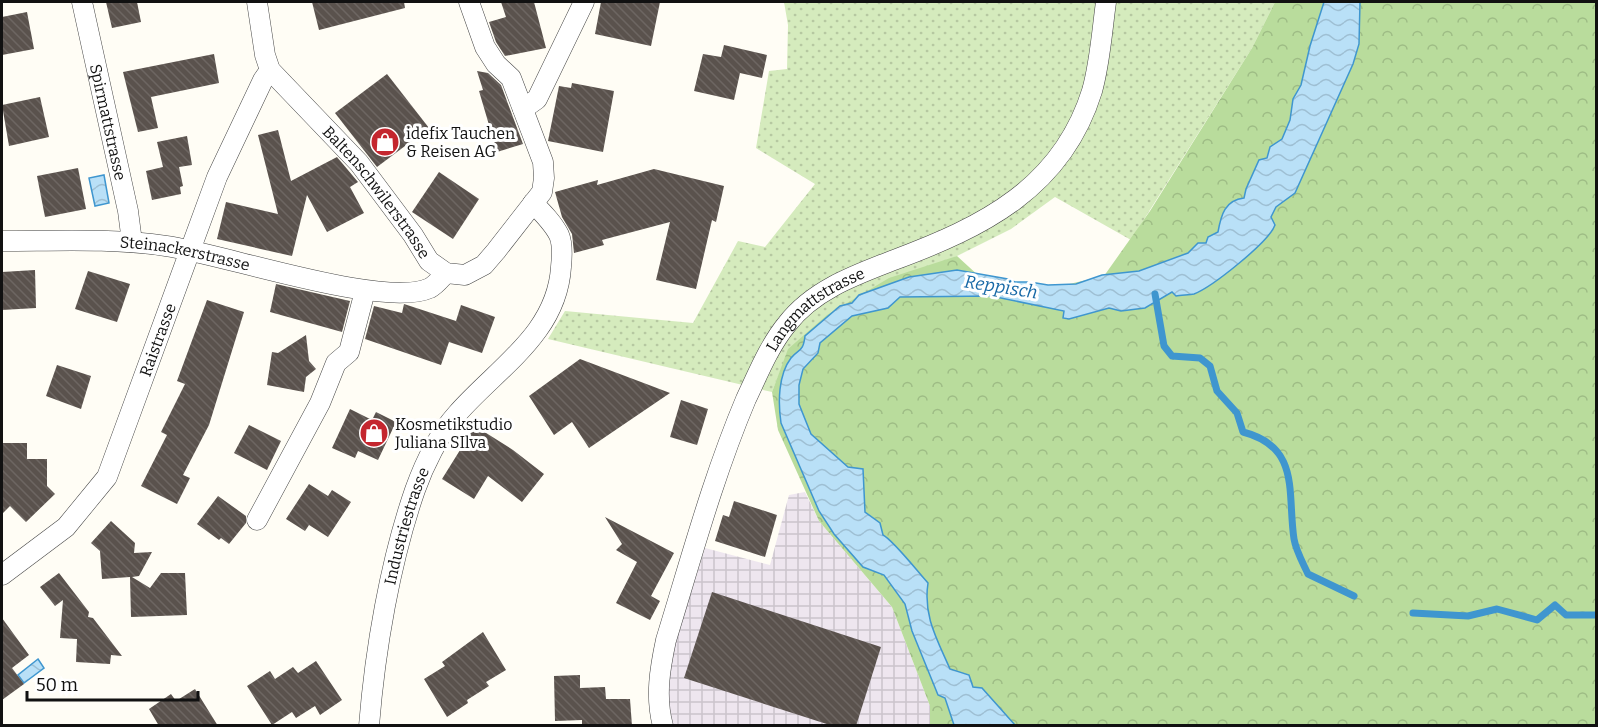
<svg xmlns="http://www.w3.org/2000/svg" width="1598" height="727" viewBox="0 0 1598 727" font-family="Bitter,serif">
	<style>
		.industrial { fill: url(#industrial-grid) }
		.grass { fill: url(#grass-dots) }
		.forest { fill: url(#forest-crowns) }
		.water { fill: url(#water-waves); stroke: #3f96cf; stroke-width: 1.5 }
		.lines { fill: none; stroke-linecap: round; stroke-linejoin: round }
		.stream { stroke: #3f96cf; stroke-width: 7 }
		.building { fill: url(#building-back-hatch) }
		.minor-casing { stroke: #444; stroke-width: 21 }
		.minor { stroke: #fff; stroke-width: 20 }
		.labels { text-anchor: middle; stroke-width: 6; stroke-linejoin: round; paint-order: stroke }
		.street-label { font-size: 16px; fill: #111; stroke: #fff }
		.poi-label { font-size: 16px; fill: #111; stroke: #fff; text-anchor: start }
		.water-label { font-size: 18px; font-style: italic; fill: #1768a6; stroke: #fff }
	</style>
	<defs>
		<pattern id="industrial-grid" width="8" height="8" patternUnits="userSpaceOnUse" patternTransform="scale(1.5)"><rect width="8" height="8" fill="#eee6ef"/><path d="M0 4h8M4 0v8" fill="none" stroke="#cbc4cc"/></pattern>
		<pattern id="grass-dots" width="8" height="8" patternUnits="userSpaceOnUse" patternTransform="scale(1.5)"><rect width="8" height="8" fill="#d5ebbd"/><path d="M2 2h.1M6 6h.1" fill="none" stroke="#b6c8a1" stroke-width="1.8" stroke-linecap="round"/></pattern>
		<pattern id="forest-crowns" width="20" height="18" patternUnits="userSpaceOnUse" patternTransform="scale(1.5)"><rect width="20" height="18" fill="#b9dc9c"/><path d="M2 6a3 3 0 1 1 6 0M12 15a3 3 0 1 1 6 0" fill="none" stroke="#9ebc85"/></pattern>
		<pattern id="water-waves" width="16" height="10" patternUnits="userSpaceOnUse" patternTransform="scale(1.5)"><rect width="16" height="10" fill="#b9e0f7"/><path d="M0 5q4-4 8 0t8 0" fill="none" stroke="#9ebfd3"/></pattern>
		<pattern id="building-back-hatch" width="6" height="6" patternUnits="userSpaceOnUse" patternTransform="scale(1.5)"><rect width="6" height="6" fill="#5a524d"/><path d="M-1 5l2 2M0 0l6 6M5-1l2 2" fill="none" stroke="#6d6662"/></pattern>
	</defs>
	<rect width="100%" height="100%" fill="#fffdf5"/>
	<polygon class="industrial" points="805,492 819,521 892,607 930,706 931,725 671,726 668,716 668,677 676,640 705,548 770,565 789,495"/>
	<polygon class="grass" points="784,2 1275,2 1252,48 1131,240 1055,197 1011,229 957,256 789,349 772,392 548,339 565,311 693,323 738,241 765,247 815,184 756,148 769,71 787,69 788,25"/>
	<polygon class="forest" points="1275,2 1596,2 1596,725 930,725 930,706 892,607 819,521 778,430 772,392 788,349 827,315 889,278 957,256 1004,299 1104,276 1150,211 1252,48"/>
	<g class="water">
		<path d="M1324,2H1360L1359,44L1353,64L1295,193L1276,207L1271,217L1275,225C1269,242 1212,287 1194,294C1189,295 1181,295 1176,296L1172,292L1145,308L1121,311L1109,308L1069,319L1063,318L1064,311L991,296L900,297L888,308L852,316L820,343L818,353L803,369L799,385V404L811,434L848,467L863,469L865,512L880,523L883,535C893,540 918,572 928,583C923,616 937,639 950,669L969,675L973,687L982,688L1015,725H954L945,698L938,695L912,631L905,604L884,575L863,567L834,534L819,511L781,423C778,403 778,375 791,358C799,348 803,353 805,336L840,306L852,303L859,295L909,277L957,270L1008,279L1015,282H1030L1048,285L1076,284L1102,275L1139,271L1188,253L1198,243H1206L1208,237L1218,232C1221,215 1225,200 1244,198L1246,189L1259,160L1267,158L1270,147L1282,139L1290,120L1293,99L1301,85L1310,46Z"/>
		<polygon points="104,175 109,203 95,206 89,178"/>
		<polygon points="38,659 44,668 24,683 18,675"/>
	</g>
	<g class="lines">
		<g class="stream">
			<path d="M1155,294L1164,346L1172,356L1200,358L1210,366L1217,391L1237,413L1243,432C1301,447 1287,493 1294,539C1296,551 1303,563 1308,574L1354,596"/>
			<polyline points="1413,613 1468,616 1497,609 1537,620 1555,605 1566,615 1596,615"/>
		</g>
	</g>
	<g class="building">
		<polygon points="106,2 137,2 141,22 112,28"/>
		<polygon points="312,2 404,2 405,8 319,30"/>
		<polygon points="501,2 534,2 546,48 505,56 496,42 489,22 506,17"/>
		<polygon points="601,2 660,2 651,46 595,34"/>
		<polygon points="27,12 34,49 2,55 2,17"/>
		<polygon points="724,45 767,55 762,78 740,73 734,100 694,91 703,54 721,57"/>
		<polygon points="214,54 219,83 151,97 158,128 138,132 123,72"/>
		<polygon points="477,71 488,73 501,85 523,144 497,152 479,91 483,90"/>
		<polygon points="387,74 429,128 377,167 335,113"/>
		<polygon points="572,83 614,91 603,152 548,141 559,86 571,88"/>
		<polygon points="40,97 49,137 9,146 2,105"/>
		<polygon points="278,130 291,181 337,157 358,182 350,187 364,213 327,232 307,195 292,256 217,239 226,202 278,214 258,135"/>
		<polygon points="187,136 192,165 179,167 183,186 180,187 181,194 152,200 146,171 163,167 157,142"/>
		<polygon points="78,168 86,209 45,217 37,176"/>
		<polygon points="654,169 724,186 716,222 712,220 696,289 656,280 670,222 602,240 604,245 574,253 572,234 562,217 555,192 598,180 597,185"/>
		<polygon points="439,172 479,199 453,239 412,212"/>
		<polygon points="35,270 36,308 2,310 2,272"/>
		<polygon points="88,271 130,284 117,322 75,309"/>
		<polygon points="276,284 350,301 342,332 270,312"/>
		<polygon points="207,300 244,312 209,425 183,475 190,478 177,504 141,486 167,435 161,432 185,384 177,381"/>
		<polygon points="404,304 456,321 461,305 495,317 482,353 449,342 441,365 365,339 374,306 402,313"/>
		<polygon points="306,335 309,361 316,369 306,377 304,392 267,385 272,352 278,353"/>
		<polygon points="580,359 649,385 670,393 589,448 572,422 554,435 529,396"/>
		<polygon points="57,365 91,376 81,409 46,396"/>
		<polygon points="681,400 708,409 697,445 670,437"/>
		<polygon points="350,409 372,420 376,412 396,422 378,460 358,451 355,458 332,448"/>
		<polygon points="249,425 281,441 267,470 234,453"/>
		<polygon points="475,426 513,450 544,474 522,502 488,476 474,499 442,479"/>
		<polygon points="2,443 27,443 27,459 47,459 47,486 55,494 26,522 10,506 2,514"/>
		<polygon points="309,484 328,496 332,490 351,502 328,537 309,525 305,531 286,519"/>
		<polygon points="218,496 246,516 246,523 229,544 221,538 219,540 197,524"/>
		<polygon points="734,501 777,515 765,557 715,541 723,515 729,517"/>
		<polygon points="605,517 674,553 651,596 660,601 650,620 616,603 637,562 616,550 622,544"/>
		<polygon points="111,521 135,543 134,553 152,552 139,576 132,577 150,588 161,573 185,573 187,615 131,617 130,577 102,579 100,551 91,543"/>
		<polygon points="59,573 89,612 88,617 93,618 122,656 111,655 110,664 76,662 77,639 60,638 63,600 55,606 40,587"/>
		<polygon points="712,592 881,647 856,726 833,726 684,678"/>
		<polygon points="2,618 29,655 12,668 24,684 2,700"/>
		<polygon points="483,632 506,670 486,682 489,686 467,700 468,703 447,717 424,679 445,666 442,662"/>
		<polygon points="316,661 342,700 320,715 315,706 296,718 292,712 272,725 247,686 270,671 275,679 293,667 298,673"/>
		<polygon points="580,675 580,688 605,687 606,699 630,699 632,726 582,726 582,720 555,721 554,676"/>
		<polygon points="195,689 218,726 159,726 149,709 171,694 176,701"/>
	</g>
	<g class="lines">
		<g class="minor-casing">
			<g id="minor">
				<path id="s1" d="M82,2L128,211L132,242"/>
				<path id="s2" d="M257,2L265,55L270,70L359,163L413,235L429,261L446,273L465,275L484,265L496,251L542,192L544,178L543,162L511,78L496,64L485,47L469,2"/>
				<polyline points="523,109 537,99 584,2"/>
				<path id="s3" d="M2,241C56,241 112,238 166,246C224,254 383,309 430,288C436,285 442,277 446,273"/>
				<polyline points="257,520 320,403 336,363 349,352 365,291"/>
				<path id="s4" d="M2,575L66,527L107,477L217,177L263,80L270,70"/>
				<path id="s5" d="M369,726C375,650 390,562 415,490C424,465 439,434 457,414C497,368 557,334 561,267C562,257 563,244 559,235C553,223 543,213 533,203"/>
				<path id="s6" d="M663,726C655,697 660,668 666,640C691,559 713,477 746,399C758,374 769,346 787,324C813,290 855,275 894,260C983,227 1062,188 1092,91C1100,63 1102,31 1106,2"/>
			</g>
		</g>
		<use href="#minor" class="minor"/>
	</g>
	<defs>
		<g id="shop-disc" transform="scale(1.5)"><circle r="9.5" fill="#c4262e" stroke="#fff"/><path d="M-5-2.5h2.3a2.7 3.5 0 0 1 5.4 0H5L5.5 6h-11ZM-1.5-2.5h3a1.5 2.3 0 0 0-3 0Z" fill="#fff"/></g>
	</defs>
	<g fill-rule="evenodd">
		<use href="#shop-disc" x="385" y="142"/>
		<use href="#shop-disc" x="374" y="433"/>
	</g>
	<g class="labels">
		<g class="street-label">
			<text dy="6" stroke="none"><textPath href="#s1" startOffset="123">Spirmattstrasse</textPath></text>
			<text dy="6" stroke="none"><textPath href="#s2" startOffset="232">Baltenschwilerstrasse</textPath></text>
			<text dy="6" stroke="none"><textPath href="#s3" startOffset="184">Steinackerstrasse</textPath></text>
			<text dy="6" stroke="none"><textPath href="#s6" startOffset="458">Langmattstrasse</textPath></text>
			<text dy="6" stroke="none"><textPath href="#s4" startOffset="291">Raistrasse</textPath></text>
			<text dy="6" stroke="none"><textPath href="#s5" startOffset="204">Industriestrasse</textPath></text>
		</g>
		<g class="poi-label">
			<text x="406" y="139">idefix Tauchen<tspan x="406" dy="18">&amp; Reisen AG</tspan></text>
			<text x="395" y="430">Kosmetikstudio<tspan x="395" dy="18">Juliana SIlva</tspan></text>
		</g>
		<g class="water-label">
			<text transform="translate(1001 287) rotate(9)" y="6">Reppisch</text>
		</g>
	</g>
	<rect width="1598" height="727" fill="none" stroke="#111111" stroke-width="6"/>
	<path d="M27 691v9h171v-9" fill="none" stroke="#111111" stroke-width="3"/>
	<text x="36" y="691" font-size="18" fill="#111111" stroke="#ffffff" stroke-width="4.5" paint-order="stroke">50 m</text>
</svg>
